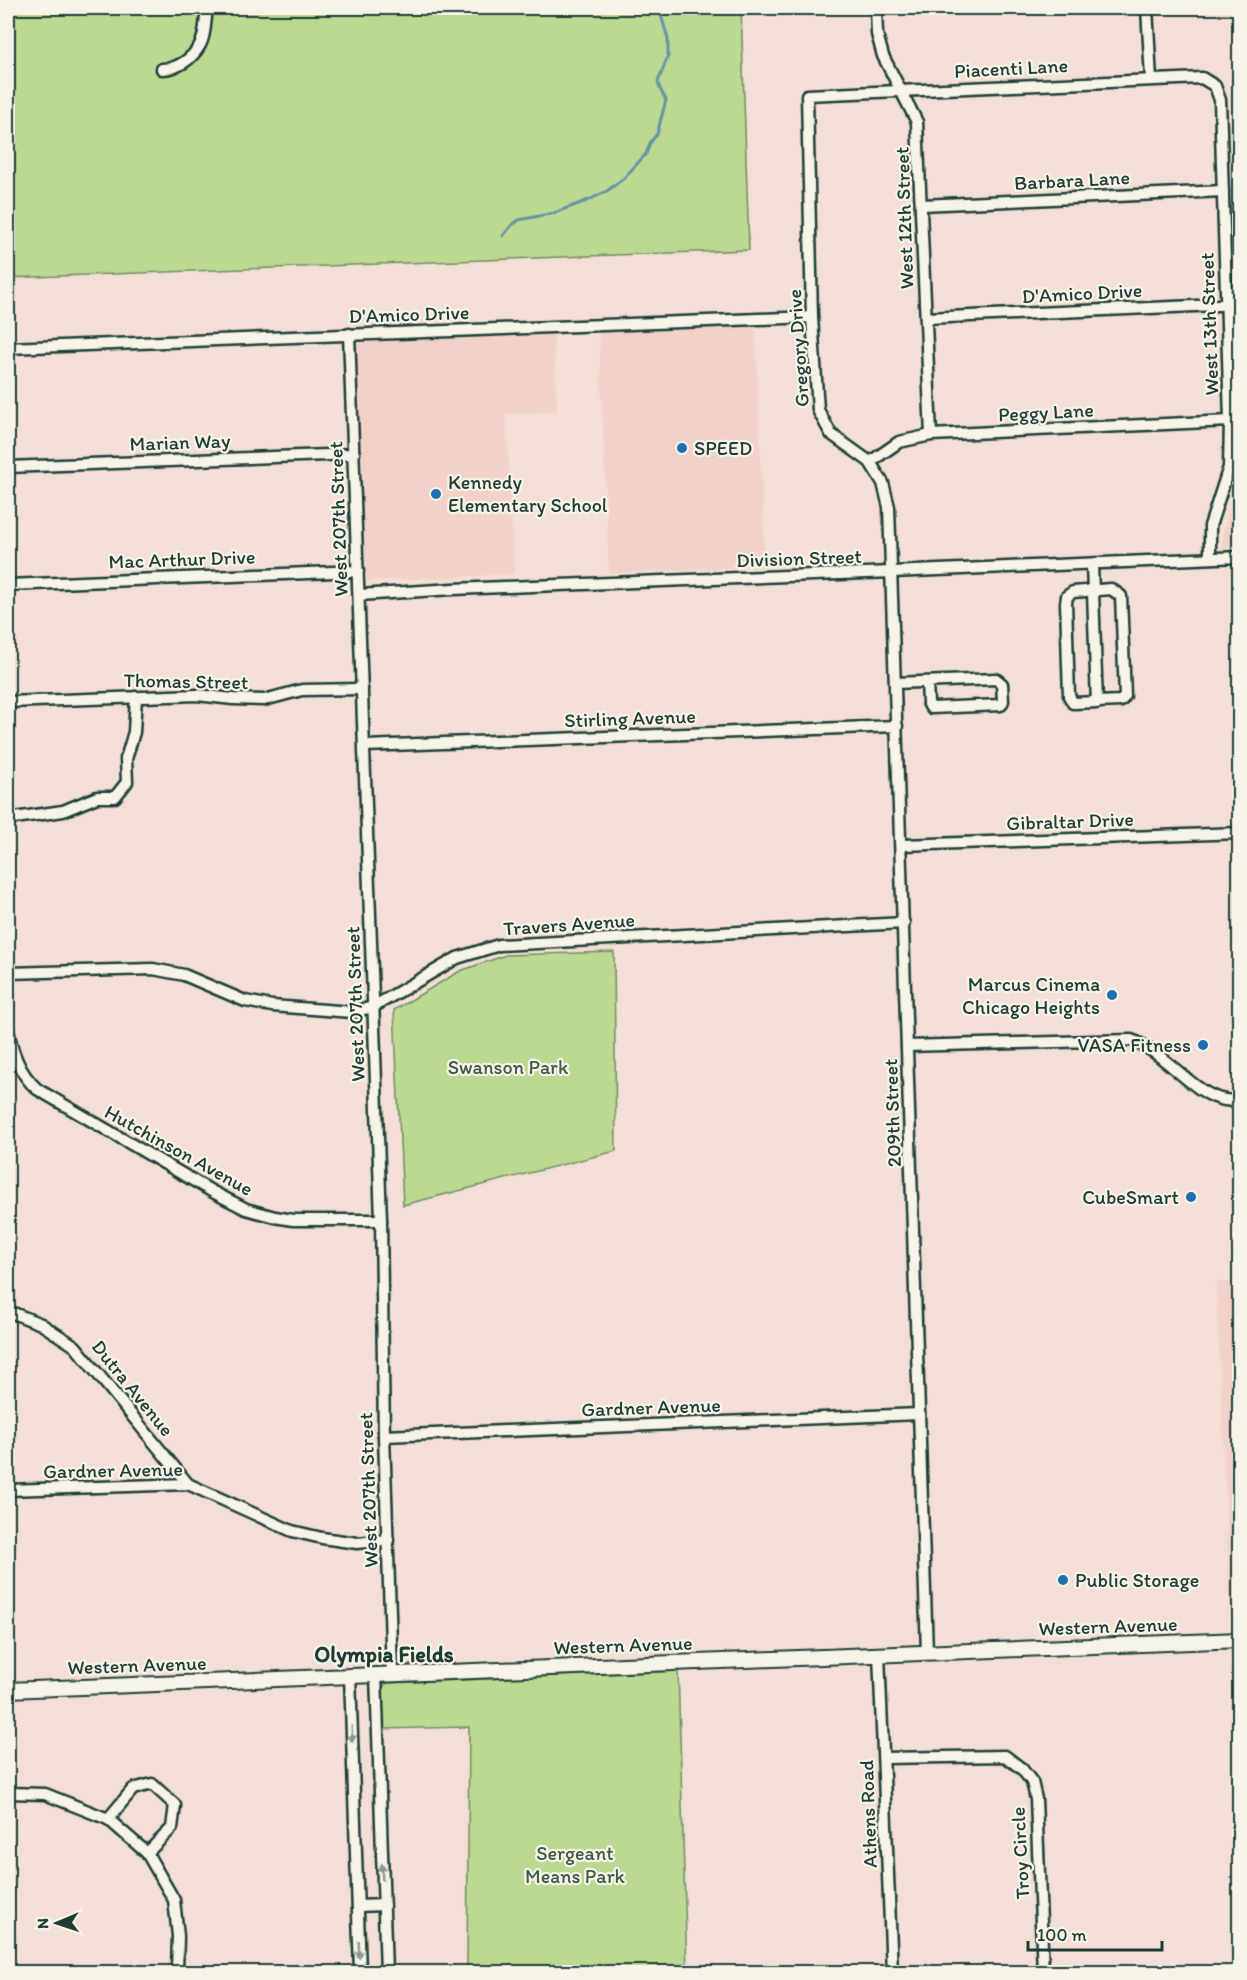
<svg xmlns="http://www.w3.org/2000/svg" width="1247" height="1980" viewBox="0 0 1247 1980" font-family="Itim,sans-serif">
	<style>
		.built { fill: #f1d1c8 }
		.green { fill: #bcd992; stroke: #6e8b63; stroke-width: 1.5 }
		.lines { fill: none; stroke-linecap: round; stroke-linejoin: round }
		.stream { stroke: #6692a7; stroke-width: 3 }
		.minor-casing { stroke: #1f3d34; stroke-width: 15 }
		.major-casing { stroke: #1f3d34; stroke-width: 18 }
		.minor { stroke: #f7f3e8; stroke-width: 10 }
		.major { stroke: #f7f3e8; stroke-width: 14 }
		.oneway { fill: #8b988e }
		.poi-dot { fill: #1f6fb2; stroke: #f7f3e8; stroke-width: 2 }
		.labels { text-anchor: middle; stroke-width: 4.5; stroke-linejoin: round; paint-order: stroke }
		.street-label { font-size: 20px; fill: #1f3d34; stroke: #f7f3e8 }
		.poi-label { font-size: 20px; fill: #1f3d34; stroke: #f7f3e8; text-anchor: start }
		.park-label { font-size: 20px; fill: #3e5c47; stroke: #f7f3e8 }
		.quarter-label { font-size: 22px; font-weight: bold; fill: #1f3d34; stroke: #f7f3e8 }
	</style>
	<rect width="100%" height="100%" fill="#f3dfd5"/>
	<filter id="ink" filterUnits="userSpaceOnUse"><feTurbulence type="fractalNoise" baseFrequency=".0167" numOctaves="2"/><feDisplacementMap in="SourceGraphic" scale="12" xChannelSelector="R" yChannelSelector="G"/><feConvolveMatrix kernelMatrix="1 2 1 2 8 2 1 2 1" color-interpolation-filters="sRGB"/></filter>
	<g filter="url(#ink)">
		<g class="built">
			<polygon points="755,324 765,566 609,573 599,331"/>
			<polygon points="553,333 557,411 506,414 514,574 367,581 355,343"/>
			<polygon points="1239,460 1239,548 1221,549"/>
			<polygon points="1216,1282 1239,1282 1239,1617 1231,1617"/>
		</g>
		<g class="green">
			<polygon points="8,8 741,8 749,250 8,278"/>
			<polygon points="614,952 616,1151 403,1205 394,1010 460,971 506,955"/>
			<path d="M678,1671L687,1972H467L469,1727L379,1729C379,1714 374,1693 387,1683Z"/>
		</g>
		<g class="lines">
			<polyline class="stream" points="503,236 511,226 519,220 554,213 589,200 607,191 624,178 646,154 650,143 657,134 666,100 660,89 658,82 668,56 668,39 659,8"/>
			<g class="minor-casing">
				<g id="minor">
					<polyline points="876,8 877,34 883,56 917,122 931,435"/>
					<polyline points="1147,8 1151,79"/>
					<path d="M162,69C178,69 192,59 200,45C206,35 205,19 207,8"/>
					<polyline points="922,205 1223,191"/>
					<polyline points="926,318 1240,304"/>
					<polyline points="349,334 381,1220 384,1436 392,1673"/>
					<polyline points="8,348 812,317"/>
					<polyline points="870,462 899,442 931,435 1230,421"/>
					<polyline points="8,467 354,454"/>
					<polyline points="1092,564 1097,703"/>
					<polyline points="8,585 358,571"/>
					<polygon points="1111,589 1121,596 1125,696 1121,701 1073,703 1069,696 1066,603 1067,596 1073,592"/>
					<polyline points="359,595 453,589 892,572 1240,557"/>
					<polyline points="895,683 996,679 1002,684 1003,701 1001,705 931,708 928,703 927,682"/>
					<polyline points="8,702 197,695 233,699 264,700 302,690 362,689"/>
					<polyline points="365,746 897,726"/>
					<polyline points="8,819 63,811 97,797 115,797 127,782 126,759 134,732 136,697"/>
					<polyline points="902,845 1240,833"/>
					<polyline points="8,973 153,969 184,975 245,1001 272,1006 352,1012 373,1007 457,958 499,945 904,923"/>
					<path d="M8,1029C12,1052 19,1073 37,1089L213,1192L246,1209L275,1217L293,1220H381"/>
					<path d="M907,1046L1131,1040C1165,1051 1193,1095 1225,1100C1230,1101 1235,1100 1240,1100"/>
					<polyline points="8,1311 41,1324 75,1346 188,1484"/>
					<polyline points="384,1436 919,1414"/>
					<polyline points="8,1490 188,1484 292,1531 322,1538 357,1543 388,1540"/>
					<polyline points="927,1652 889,507 883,483 870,462 831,434 818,410 812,317 807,95 1202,78 1215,86 1220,100 1230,421 1229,467 1210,526 1210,558"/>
					<polyline points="879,1654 892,1972"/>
					<polyline points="376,1674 386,1972"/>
					<polyline points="350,1675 360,1972"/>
					<polyline points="884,1758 1005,1756 1022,1769 1032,1782 1036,1799 1043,1972"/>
					<polyline points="8,1793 45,1794 108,1819 147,1853 174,1900 178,1936 177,1972"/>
					<polyline points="108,1819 133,1789 152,1784 175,1805 172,1828 147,1853"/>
					<polyline points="358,1906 384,1905"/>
				</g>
			</g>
			<g class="major-casing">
				<polyline id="major" points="8,1690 1240,1640"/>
			</g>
			<use href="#minor" class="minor"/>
			<use href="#major" class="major"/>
		</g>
		<defs><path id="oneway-solid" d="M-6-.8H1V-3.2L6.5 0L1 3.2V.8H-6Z" transform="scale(1.5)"/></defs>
		<g class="oneway">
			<use href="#oneway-solid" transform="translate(352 1734) rotate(88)"/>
			<use href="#oneway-solid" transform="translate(382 1872) rotate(-92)"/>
			<use href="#oneway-solid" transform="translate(359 1950) rotate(88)"/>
		</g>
	</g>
	<g class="poi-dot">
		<circle cx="682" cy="448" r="6"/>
		<circle cx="436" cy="494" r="6"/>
		<circle cx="1112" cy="995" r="6"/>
		<circle cx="1203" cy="1045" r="6"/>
		<circle cx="1191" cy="1197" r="6"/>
		<circle cx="1063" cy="1580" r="6"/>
	</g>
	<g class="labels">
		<g class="street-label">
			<text transform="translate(1011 68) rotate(-3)" y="7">Piacenti Lane</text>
			<text transform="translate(1072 180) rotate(-3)" y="7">Barbara Lane</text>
			<text transform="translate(904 218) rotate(-92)" y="7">West 12th Street</text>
			<text transform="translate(1082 293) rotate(-3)" y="7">D'Amico Drive</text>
			<text transform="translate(409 314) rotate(-2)" y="7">D'Amico Drive</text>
			<text transform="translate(1209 324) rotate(-92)" y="7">West 13th Street</text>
			<text transform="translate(798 348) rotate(-94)" y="7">Gregory Drive</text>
			<text transform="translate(1046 412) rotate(-3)" y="7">Peggy Lane</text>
			<text transform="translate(180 442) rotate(-2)" y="7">Marian Way</text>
			<text transform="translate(338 519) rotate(-92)" y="7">West 207th Street</text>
			<text transform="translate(799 558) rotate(-2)" y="7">Division Street</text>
			<text transform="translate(182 559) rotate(-2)" y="7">Mac Arthur Drive</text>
			<text transform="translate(186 681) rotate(1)" y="7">Thomas Street</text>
			<text transform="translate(630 718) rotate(-2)" y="7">Stirling Avenue</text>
			<text transform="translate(1070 821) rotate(-2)" y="7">Gibraltar Drive</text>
			<text transform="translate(569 924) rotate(-4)" y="7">Travers Avenue</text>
			<text transform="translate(355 1004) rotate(-92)" y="7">West 207th Street</text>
			<text transform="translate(892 1113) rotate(-92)" y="7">209th Street</text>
			<text transform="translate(179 1150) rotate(29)" y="7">Hutchinson Avenue</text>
			<text transform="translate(133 1388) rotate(51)" y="7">Dutra Avenue</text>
			<text transform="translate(651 1407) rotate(-2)" y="7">Gardner Avenue</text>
			<text transform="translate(113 1470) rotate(-1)" y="7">Gardner Avenue</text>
			<text transform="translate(368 1490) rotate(-92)" y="7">West 207th Street</text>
			<text transform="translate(1108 1626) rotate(-2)" y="7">Western Avenue</text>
			<text transform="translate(623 1645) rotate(-2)" y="7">Western Avenue</text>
			<text transform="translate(137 1665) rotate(-2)" y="7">Western Avenue</text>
			<text transform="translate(868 1814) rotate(-92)" y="7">Athens Road</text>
			<text transform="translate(1020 1853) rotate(-93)" y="7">Troy Circle</text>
		</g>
		<g class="poi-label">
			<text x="694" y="455">SPEED</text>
			<text x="448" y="489">Kennedy<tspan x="448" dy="23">Elementary School</tspan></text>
			<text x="1100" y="991" text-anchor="end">Marcus Cinema<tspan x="1100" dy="23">Chicago Heights</tspan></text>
			<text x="1191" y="1052" text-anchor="end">VASA Fitness</text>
			<text x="1179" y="1204" text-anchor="end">CubeSmart</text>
			<text x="1075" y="1587">Public Storage</text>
		</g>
		<g class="park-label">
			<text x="508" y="1074">Swanson Park</text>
			<text x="575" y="1860">Sergeant<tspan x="575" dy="23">Means Park</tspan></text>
		</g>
		<g class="quarter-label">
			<text x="384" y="1662">Olympia Fields</text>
		</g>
	</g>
	<rect width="1247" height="1980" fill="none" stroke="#f7f3e8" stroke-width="30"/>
	<rect x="15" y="15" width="1217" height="1950" fill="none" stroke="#1f3d34" stroke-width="2" filter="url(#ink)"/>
	<g transform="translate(57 1923) rotate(268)" stroke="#f7f3e8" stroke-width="4.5" paint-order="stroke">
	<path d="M0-4.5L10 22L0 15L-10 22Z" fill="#1f3d34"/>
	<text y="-9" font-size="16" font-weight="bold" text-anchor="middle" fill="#1f3d34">N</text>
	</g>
	<path d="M1028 1941v9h134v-9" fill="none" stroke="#1f3d34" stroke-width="3"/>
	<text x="1037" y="1941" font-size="18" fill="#1f3d34" stroke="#f7f3e8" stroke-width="4.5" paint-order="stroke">100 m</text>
</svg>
